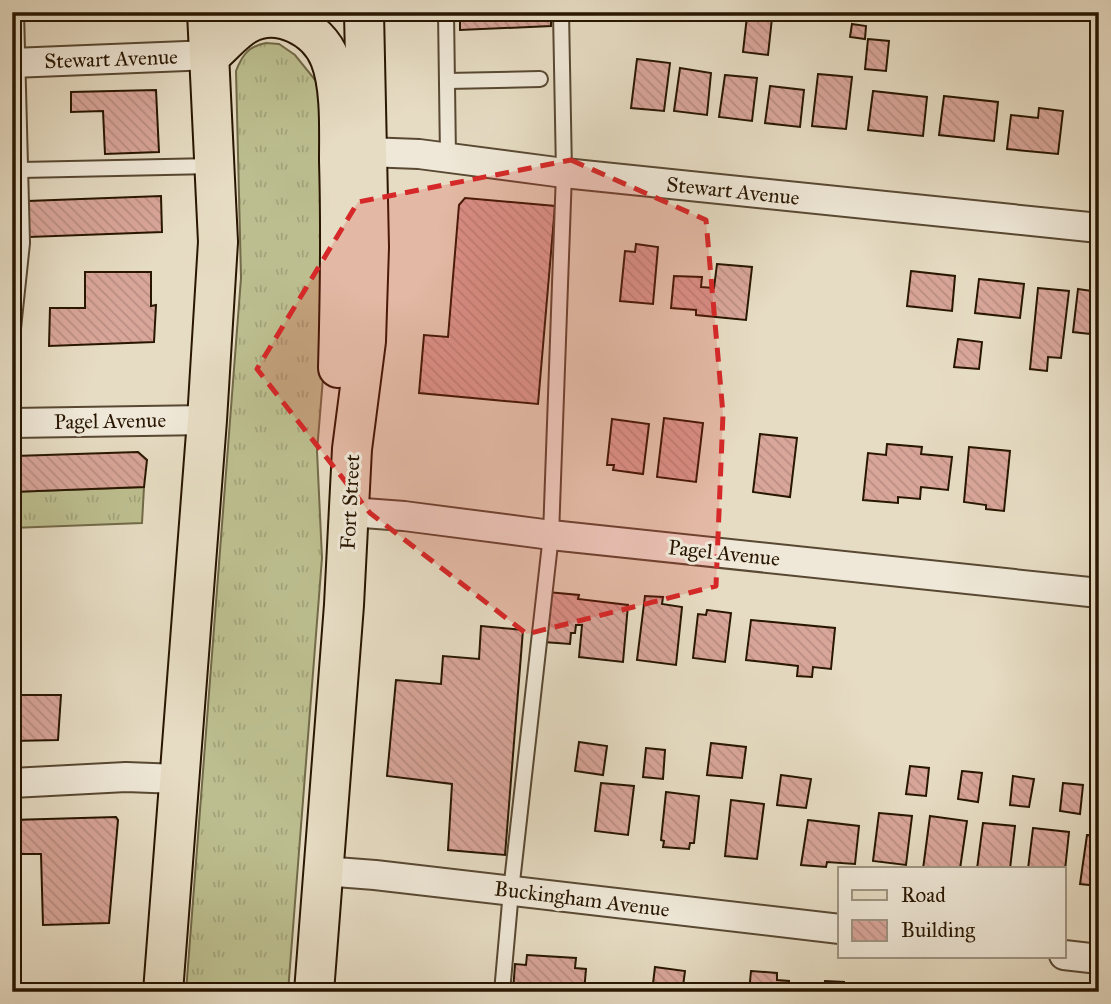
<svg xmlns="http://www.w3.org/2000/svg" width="1111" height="1004" viewBox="0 0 1111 1004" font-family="'IM FELL Great Primer',serif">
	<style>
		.grass { fill: url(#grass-tufts); stroke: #726a48; stroke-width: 2 }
		.building { fill: url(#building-back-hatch); stroke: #281601; stroke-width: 2 }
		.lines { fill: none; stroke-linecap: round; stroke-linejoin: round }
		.service-casing { stroke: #584832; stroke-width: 18 }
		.minor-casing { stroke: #584832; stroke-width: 32 }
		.primary-casing { stroke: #281601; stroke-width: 42 }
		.service { stroke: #efe8d8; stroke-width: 14 }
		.minor { stroke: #efe8d8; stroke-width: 28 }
		.primary { stroke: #e6dcc3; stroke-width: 38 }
		.marked { fill: #d62828; fill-opacity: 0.2; stroke: #d62828; stroke-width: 5; stroke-dasharray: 14 9; stroke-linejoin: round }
		.labels { text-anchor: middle; stroke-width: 6; stroke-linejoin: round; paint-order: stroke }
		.street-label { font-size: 21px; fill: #281601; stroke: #efe8d8 }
	</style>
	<defs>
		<pattern id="grass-tufts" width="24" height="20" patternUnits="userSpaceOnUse" patternTransform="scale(1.75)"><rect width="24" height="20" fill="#bcbe8f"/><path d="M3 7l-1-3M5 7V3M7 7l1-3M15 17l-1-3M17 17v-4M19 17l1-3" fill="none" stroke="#a2a37a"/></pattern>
		<pattern id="building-back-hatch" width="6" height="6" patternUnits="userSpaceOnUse" patternTransform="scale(1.75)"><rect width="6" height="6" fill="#d9a69a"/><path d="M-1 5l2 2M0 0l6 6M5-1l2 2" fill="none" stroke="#ba8e83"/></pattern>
	</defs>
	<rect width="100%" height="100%" fill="#e6dcc3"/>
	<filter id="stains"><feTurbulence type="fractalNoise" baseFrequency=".00286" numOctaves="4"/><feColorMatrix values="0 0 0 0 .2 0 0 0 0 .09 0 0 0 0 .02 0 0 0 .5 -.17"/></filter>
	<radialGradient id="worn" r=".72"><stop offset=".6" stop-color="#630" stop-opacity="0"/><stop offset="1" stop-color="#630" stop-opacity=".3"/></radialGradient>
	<g class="grass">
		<path d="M266,43L279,44L295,55L316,81L326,117L332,269L317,451L322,558L288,992H186L241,278L236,71C242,55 249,46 266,43Z"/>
		<polygon points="144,487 142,523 12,528 12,492"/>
	</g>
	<g class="building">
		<polygon points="460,12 551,12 551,26 460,30"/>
		<polygon points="747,16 772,18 768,55 743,52"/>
		<polygon points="852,24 866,26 865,39 850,37"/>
		<polygon points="868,39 889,41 886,71 865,69"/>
		<polygon points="637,59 670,63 664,111 631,108"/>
		<polygon points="680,68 711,73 707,115 674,111"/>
		<polygon points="818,74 852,77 846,129 812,126"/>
		<polygon points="725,75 757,78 752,121 719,117"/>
		<polygon points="770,86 804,90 800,127 765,123"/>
		<polygon points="156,90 159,152 105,154 103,111 71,112 71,92"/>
		<polygon points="873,91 927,97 923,136 868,130"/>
		<polygon points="944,96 998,102 994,141 939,135"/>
		<polygon points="1039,108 1063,111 1058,154 1007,149 1011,115 1038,118"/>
		<polygon points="161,196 162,232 29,237 28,201"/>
		<polygon points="465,198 555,206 538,404 419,393 424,335 448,337 459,205"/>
		<polygon points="636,244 658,247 653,304 620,301 625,251 635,252"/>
		<polygon points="717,264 752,267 746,320 696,315 696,310 671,308 674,276 702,277 701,287 714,288"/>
		<polygon points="911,271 955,276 952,311 907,306"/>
		<polygon points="85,272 151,272 151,306 156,305 154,342 49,346 50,308 85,308"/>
		<polygon points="979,279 1024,284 1020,318 975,313"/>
		<polygon points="1038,288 1069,291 1061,358 1048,357 1047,371 1030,369"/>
		<polygon points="1078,289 1099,292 1099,335 1073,332"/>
		<polygon points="958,339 982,342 979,369 954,367"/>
		<polygon points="664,418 703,423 696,482 657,477"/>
		<polygon points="612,419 649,424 643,474 613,470 614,465 607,465"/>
		<polygon points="760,434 797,438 790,497 753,492"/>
		<polygon points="887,444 922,447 921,454 952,457 948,490 921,487 920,499 898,497 898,503 863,500 868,453 886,455"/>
		<polygon points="969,447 1010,451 1004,511 986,509 986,505 964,502"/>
		<polygon points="138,452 147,460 144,487 12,492 15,456"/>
		<polygon points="547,592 579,595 578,599 628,605 623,662 579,657 582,625 576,625 575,633 571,633 570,644 544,642"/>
		<polygon points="645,596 663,597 662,604 682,607 676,665 637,660"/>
		<polygon points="707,610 731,613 725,662 693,658 698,614 706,615"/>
		<polygon points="751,620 835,628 831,669 813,667 812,677 797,676 798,666 746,660"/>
		<polygon points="481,626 523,630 505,855 448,850 452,784 387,776 396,680 441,684 443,656 479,659"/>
		<polygon points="12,677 15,677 14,695 61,695 58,740 12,741"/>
		<polygon points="579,742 607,746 603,775 575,771"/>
		<polygon points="711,743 746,747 742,778 707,775"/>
		<polygon points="646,748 665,750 663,779 643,777"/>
		<polygon points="910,766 929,768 926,796 906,794"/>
		<polygon points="962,771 982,773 978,802 958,799"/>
		<polygon points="781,775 811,779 806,808 777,805"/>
		<polygon points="1013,776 1034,779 1029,807 1010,805"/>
		<polygon points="601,783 634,786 628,835 595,831"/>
		<polygon points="1063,783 1083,785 1080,814 1060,811"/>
		<polygon points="666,792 699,796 694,843 690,843 689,849 663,847 664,841 661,840"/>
		<polygon points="731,800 764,804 757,859 725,856"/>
		<polygon points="879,813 912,816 906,865 873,861"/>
		<polygon points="930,816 967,821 960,869 923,869"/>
		<polygon points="116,817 118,820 109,923 43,925 41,854 12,854 12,820"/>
		<polygon points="808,820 859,826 855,864 827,862 826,867 801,865"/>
		<polygon points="983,823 1015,826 1010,869 977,869"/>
		<polygon points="1033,828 1069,832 1064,880 1064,869 1028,869"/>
		<polygon points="1087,835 1099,836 1099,886 1080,884"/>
		<polygon points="527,955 576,958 575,968 586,969 584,992 513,992 515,964 526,965"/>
		<polygon points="655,967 685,971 683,986 687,986 686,992 652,992"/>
		<polygon points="751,971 777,973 777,980 789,981 788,992 749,992"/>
		<polygon points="825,981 844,982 843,992 804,992 805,986 824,987"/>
	</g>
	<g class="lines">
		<g class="service-casing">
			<g id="service">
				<polyline points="446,12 448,157"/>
				<polyline points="447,81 540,79"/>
				<polyline points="21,170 213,166"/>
				<polyline points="12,338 22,243 16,12"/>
				<polyline points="502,992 511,891 551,535 564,173 561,12"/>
			</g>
		</g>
		<g class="minor-casing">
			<g id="minor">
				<polyline points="12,63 211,55"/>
				<polyline points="367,152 419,154 564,173 1099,228"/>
				<polyline points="12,423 207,420"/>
				<polyline points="350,512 404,516 551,535 1099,593"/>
				<polyline points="12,783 126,777 179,779"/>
				<polyline points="323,871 375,875 840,929"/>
				<polyline points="1064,955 1099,959"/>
			</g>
		</g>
		<g class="primary-casing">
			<g id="primary">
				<path d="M211,55C222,46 234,31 247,24C278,7 318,28 330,59C341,87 339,130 339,160C341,229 340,298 338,368"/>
				<polyline points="163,992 207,420 218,242 207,12"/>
				<polyline points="314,992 344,605 352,449 366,341 369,247 364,12"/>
			</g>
		</g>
		<use href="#service" class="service"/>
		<use href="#minor" class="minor"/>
		<use href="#primary" class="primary"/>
	</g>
	<path class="marked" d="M571,160L706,220L723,414L716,586L527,634L370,513L257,369L358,202Z"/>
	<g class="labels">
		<g class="street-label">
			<text transform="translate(111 59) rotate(-2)" y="7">Stewart Avenue</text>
			<text transform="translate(733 191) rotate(6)" y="7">Stewart Avenue</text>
			<text transform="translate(110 421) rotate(-1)" y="7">Pagel Avenue</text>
			<text transform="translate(350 502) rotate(-87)" y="7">Fort Street</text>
			<text transform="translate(724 553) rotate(6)" y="7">Pagel Avenue</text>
			<text transform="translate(582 899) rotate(7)" y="7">Buckingham Avenue</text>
		</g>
	</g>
	<rect width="1111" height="1004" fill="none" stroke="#e6dcc3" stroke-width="42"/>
	<rect x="14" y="14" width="1083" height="976" fill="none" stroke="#281601" stroke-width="3.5"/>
	<rect x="21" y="21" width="1069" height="962" fill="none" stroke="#281601" stroke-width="2"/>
	<rect x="838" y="867" width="228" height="91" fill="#efe8d8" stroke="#9f9482" stroke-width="2"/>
	<rect x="852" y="890" width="35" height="10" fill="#e6dcc3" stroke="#9f9482" stroke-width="2"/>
	<text x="901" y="902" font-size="21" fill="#281601">Road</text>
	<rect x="852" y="920" width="35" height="21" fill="url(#building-back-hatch)" stroke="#9f9482" stroke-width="2"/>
	<text x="901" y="937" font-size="21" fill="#281601">Building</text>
	<rect width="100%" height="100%" filter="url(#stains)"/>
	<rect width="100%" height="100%" fill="url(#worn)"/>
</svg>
